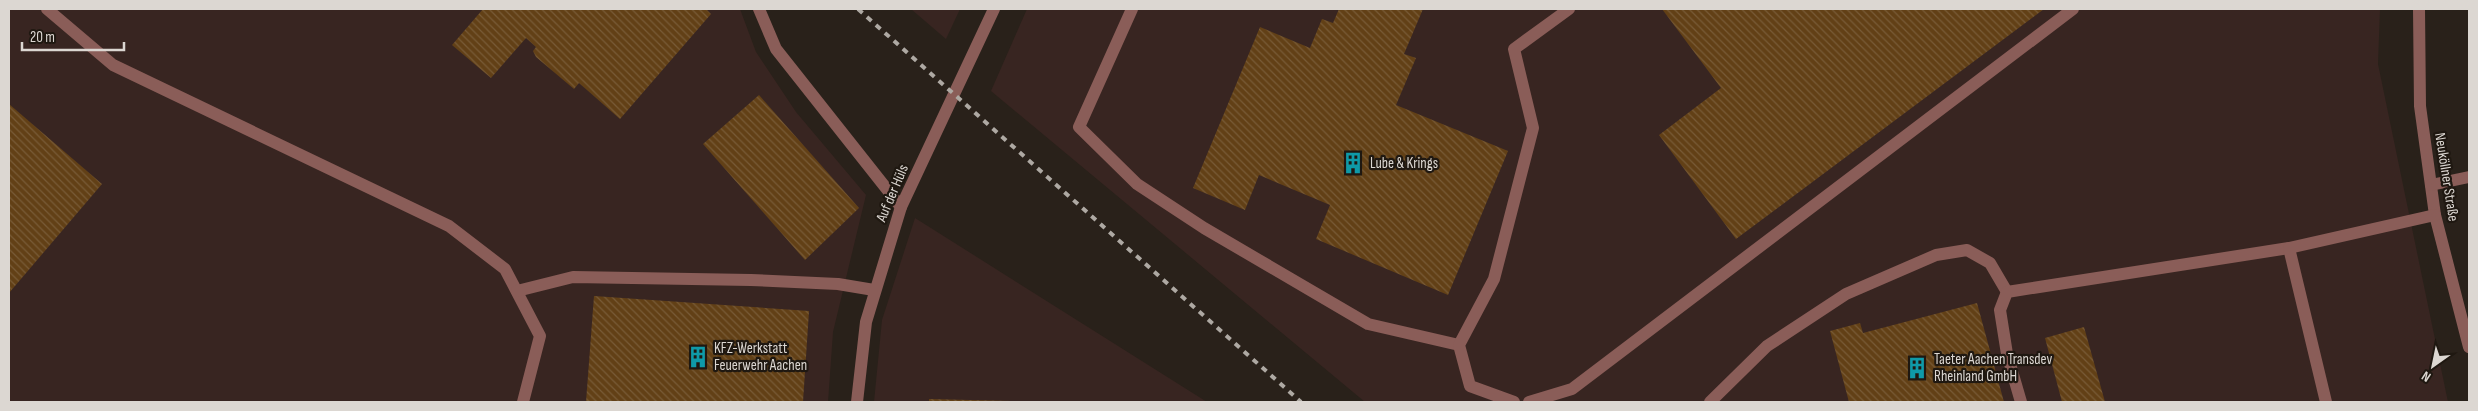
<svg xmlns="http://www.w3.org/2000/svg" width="2478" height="411" viewBox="0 0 2478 411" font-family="'Sofia Sans Condensed',sans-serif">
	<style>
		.commercial { fill: #382521 }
		.building { fill: url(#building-back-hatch) }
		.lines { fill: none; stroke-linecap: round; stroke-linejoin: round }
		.minor { stroke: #8a5d58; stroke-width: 12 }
		.rail { stroke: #aea9a3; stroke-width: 4; stroke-dasharray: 6 6; stroke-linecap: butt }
		.labels { text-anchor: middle; stroke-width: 4.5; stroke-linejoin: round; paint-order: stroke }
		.poi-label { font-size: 15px; fill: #dcd7d2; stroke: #1f1811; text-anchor: start }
		.street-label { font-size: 15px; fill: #dcd7d2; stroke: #1f1811 }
	</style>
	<defs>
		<pattern id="building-back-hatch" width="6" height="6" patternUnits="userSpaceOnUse" patternTransform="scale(1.25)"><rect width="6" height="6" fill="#624016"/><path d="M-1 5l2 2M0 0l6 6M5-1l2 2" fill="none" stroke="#785b37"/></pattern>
	</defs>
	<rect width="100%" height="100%" fill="#29211a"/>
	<g class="commercial">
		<polygon points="9,9 740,9 756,52 796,112 866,195 833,332 828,402 9,402"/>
		<polygon points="911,9 960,9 946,39"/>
		<polygon points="1027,9 2380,9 2378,64 2448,402 1365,402 991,91"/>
		<polygon points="915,218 1207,402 874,402 882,320"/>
	</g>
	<g class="building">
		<polygon points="483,9 706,9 711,14 620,119 579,83 574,89 536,57 533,51 536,47 526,38 491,78 452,45"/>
		<polygon points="1339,9 1423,9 1404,54 1416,58 1396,105 1508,151 1448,295 1316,239 1330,205 1259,175 1245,210 1193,188 1260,27 1310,48 1322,19 1333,23"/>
		<polygon points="1662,9 2044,9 1736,239 1659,135 1721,88"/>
		<polygon points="759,95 859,208 805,260 703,144"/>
		<polygon points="9,104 102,184 9,293"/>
		<polygon points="594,296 809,311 803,402 586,402"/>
		<polygon points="1977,303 2004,402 1849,402 1830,331 1860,323 1863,333"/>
		<polygon points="2084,327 2105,402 2062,402 2045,338"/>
		<polygon points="929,399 1011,401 1011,402 929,402"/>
	</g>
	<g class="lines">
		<g class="minor">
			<polyline points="47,9 113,65 449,226 505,269 540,336 523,402"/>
			<polyline points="759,9 776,49 901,207"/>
			<polyline points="1132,9 1079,127 1137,184 1204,228 1368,324 1459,345"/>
			<polyline points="2419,9 2420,106 2435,215 2469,347"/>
			<polyline points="2431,185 2469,177"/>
			<polyline points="517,291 573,277 751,280 838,284 874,290"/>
			<polyline points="857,402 866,322 901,207 994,9"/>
			<polyline points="1514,402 1470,386 1459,345 1494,279 1533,128 1514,49 1569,9"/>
			<polyline points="1529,402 1572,389 2073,9"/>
			<polyline points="1710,402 1767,346 1846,294 1936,255 1967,250 1990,263 2007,292"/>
			<polyline points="2021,402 2007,354 2000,310 2007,292 2289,248"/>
			<polyline points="2326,402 2289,248 2435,215"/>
		</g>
		<polyline class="rail" points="858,9 1301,402"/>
	</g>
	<defs>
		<g id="building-bare" transform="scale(1.725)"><path d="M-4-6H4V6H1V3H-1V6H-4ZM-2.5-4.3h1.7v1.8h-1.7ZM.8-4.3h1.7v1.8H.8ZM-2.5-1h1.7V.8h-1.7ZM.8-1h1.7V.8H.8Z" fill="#0f9aa8" stroke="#1f1811" stroke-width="2.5" paint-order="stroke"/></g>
	</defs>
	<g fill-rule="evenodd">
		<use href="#building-bare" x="1353" y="163"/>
		<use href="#building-bare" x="698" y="357"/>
		<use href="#building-bare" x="1917" y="368"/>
	</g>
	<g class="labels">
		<g class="poi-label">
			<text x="1370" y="168">Lube &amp; Krings</text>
			<text x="714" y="353">KFZ-Werkstatt<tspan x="714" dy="17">Feuerwehr Aachen</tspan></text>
			<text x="1934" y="364">Taeter Aachen Transdev<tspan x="1934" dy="17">Rheinland GmbH</tspan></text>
		</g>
		<g class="street-label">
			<text transform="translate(2447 177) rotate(81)" y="5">Neuköllner Straße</text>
			<text transform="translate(892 193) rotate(-67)" y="5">Auf der Hüls</text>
		</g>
	</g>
	<rect width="2478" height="411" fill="none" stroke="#dcd7d2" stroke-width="20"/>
	<g transform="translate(2433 366) rotate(213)" stroke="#1f1811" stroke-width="4" paint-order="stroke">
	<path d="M0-4L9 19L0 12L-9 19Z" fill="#dcd7d2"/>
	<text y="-8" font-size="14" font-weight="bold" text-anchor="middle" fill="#dcd7d2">N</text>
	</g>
	<path d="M22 42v8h102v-8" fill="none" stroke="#dcd7d2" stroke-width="2.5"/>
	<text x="30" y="42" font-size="15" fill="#dcd7d2" stroke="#1f1811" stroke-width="4" paint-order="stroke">20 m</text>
</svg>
